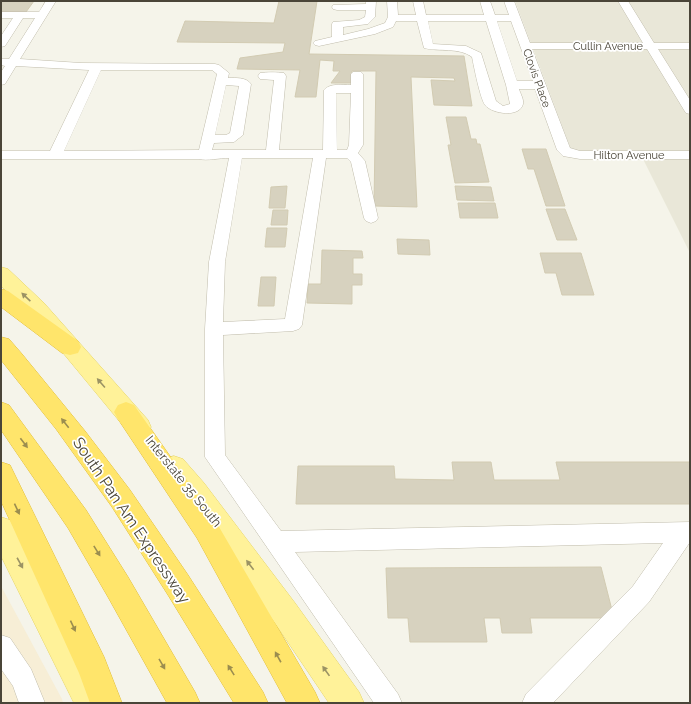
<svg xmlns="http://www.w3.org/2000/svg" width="691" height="704" viewBox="0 0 691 704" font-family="Raleway,sans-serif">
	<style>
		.residential { fill: #e9e7d8 }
		.commercial { fill: #f7eed6 }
		.building { fill: #d7d2bf; stroke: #d2cbb2 }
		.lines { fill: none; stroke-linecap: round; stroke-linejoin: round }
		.minor-casing { stroke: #c1bdac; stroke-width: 1 }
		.major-casing { stroke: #e6d467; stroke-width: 1 }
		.highway-casing { stroke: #e1bd39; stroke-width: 1 }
		.minor { fill: #fff; fill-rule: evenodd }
		.major { fill: #fff299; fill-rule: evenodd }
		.highway { fill: #ffe56b; fill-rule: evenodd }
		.oneway { fill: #9b9364 }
		.oneway2 { fill: #9b8d4f }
		.labels { text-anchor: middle; stroke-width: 3.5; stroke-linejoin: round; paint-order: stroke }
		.far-street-label { font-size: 11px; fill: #4a4538; stroke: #fff }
		.street-label { font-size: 13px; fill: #4a4538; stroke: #fff }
		.near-street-label { font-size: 16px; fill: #4a4538; stroke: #fff }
	</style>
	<rect width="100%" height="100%" fill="#f5f4ea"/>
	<polygon class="residential" points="515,1 690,1 690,253 639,151 572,152"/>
	<polygon class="commercial" points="1,586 62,699 63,703 1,703"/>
	<g class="building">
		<polygon points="1,1 34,1 26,12 1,12"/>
		<polygon points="279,1 317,1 309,54 464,56 472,106 434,105 431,80 455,81 454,78 411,77 417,207 374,206 376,71 352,71 351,83 331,83 340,71 333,71 334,61 320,60 316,97 295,97 300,70 237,69 240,58 283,52 285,43 177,42 185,21 274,23"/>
		<polygon points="446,117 466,117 471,139 476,139 477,144 480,144 489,182 455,183 448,145 451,145"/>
		<polygon points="522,149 546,149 565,206 546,206 534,169 528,169"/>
		<polygon points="287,186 285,208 269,208 271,187"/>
		<polygon points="455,186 491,187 494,201 457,200"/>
		<polygon points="458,203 495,203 498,218 460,218"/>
		<polygon points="546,209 565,209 577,240 557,240"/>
		<polygon points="273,210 288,210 287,225 271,225"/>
		<polygon points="267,228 287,228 285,247 265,247"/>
		<polygon points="397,239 429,240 430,255 398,254"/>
		<polygon points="322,250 362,251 363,258 353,258 353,274 362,274 362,285 352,285 352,304 307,303 308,284 321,284"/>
		<polygon points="540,253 581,253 594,295 562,295 556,273 545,273"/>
		<polygon points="261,277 276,277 274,306 258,306"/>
		<polygon points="452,462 491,462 494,480 560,480 556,462 690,462 690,504 296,504 298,466 394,466 395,479 454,480"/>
		<polygon points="601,567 614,618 530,618 532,633 502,633 500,618 484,618 487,642 410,642 408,618 388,618 386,568"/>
	</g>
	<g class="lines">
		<g class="minor-casing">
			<g id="minor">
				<path d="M46,1H56L20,59L81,63L215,64L219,65L229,73L228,78C236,78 246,77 251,84L243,135L234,142L214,143L212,150H266L274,80L260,79L258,76L260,73C267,72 277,72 284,73L286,76L279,150H323L324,90C330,83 342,85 351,85V74L353,72H361L363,74V145L358,153L365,161L378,218L376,221L371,223L366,221L364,218L351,162L347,158H326L302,325L299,329L293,331L223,335L225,455L281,531L690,522V542L649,602L553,703H522L526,694L633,586L663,543L295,552L398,694L402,703H374L205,457V329L209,262L229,158C219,158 207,161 199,159H1V151H50L89,70L16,66L5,84L1,85V72L5,66L1,65V59H9L35,18H23L5,46L1,47V36L13,18H1V12H39ZM101,70H212L217,74L199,150L64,151ZM226,85L239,86L230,133L226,135H215ZM336,93H351L349,145L347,150H337ZM242,158H313L285,319L223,322L225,262Z"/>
				<path d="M366,1H376L375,17L368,24L343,27V35L368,29L385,23L388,17L387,1H397L398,15H416L413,1H423L426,15H484L480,1H490L495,15H509L504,1H514L530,43H643L618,1H628L654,43H690V49H658L690,100V114L686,113L684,110L647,49H532L570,148L580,151H690V159H580L563,156L557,150L535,89H519C520,93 524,99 523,104C520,118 492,114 485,105C480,98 474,67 472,57C459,47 439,52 424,48L417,21H396L393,27L375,34L319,46L315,45L313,43L315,41L332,37V24L333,22L359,20L365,17L366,10H337L333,9L332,7L333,5L366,4ZM428,21H486L506,85L510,104L503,106L496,101L481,53L466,46L433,44ZM497,21H511L533,81H517Z"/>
				<polygon points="1,635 10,638 31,669 45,703 19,703 13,686 1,669"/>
			</g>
		</g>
		<g class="major-casing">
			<g id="major">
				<polygon points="1,267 8,269 44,303 148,420 151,427 148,434 139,437 130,434 30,313 1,286"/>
				<polygon points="174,456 183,459 204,483 295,603 359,692 364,703 329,703 275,623 186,499 165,475 161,467 165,459"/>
				<polygon points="1,517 10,520 39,570 107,703 74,703 1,556"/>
			</g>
		</g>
		<g class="highway-casing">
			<g id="highway">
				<polygon points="1,289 8,291 78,341 81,347 78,353 70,355 62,353 1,307"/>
				<polygon points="1,337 9,339 22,354 85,431 130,490 188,575 263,692 268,703 234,703 168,595 112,507 56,429 1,360"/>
				<polygon points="1,402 9,405 86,510 128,577 195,692 200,703 167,703 108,597 68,528 1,430"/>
				<polygon points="126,402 134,405 215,520 315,692 320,703 287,703 197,538 118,419 114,412 118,405"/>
				<polygon points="1,462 10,465 104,657 122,703 90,703 79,673 1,501"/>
			</g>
		</g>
		<use href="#minor" class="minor"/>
		<use href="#major" class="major"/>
		<use href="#highway" class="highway"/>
	</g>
	<defs><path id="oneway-solid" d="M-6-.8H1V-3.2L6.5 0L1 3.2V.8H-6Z"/></defs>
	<g class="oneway">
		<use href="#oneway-solid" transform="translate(26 297) rotate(-137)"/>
		<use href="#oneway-solid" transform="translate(101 383) rotate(-131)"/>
		<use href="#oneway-solid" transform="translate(20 563) rotate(61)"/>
		<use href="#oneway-solid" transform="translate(250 565) rotate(-127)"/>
		<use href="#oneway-solid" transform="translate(326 671) rotate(-125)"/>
	</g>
	<g class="oneway2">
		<use href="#oneway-solid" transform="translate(65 423) rotate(-128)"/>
		<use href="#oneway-solid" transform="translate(24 443) rotate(53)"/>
		<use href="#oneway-solid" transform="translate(17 509) rotate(65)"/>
		<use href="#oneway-solid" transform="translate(97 551) rotate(58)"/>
		<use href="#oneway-solid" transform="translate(73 626) rotate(65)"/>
		<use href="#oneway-solid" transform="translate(278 657) rotate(-119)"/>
		<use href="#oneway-solid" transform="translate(162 664) rotate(60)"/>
		<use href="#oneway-solid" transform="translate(231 670) rotate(-122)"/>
	</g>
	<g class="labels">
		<g class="far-street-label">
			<text x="608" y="50">Cullin Avenue</text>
			<text transform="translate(537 78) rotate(70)" y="4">Clovis Place</text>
			<text x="629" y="159">Hilton Avenue</text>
		</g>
		<g class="street-label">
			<text transform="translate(184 481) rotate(51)" y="5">Interstate 35 South</text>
		</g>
		<g class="near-street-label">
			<text transform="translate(132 520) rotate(56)" y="6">South Pan Am Expressway</text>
		</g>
	</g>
	<rect width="691" height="704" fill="none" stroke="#4a4538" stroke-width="4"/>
</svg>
